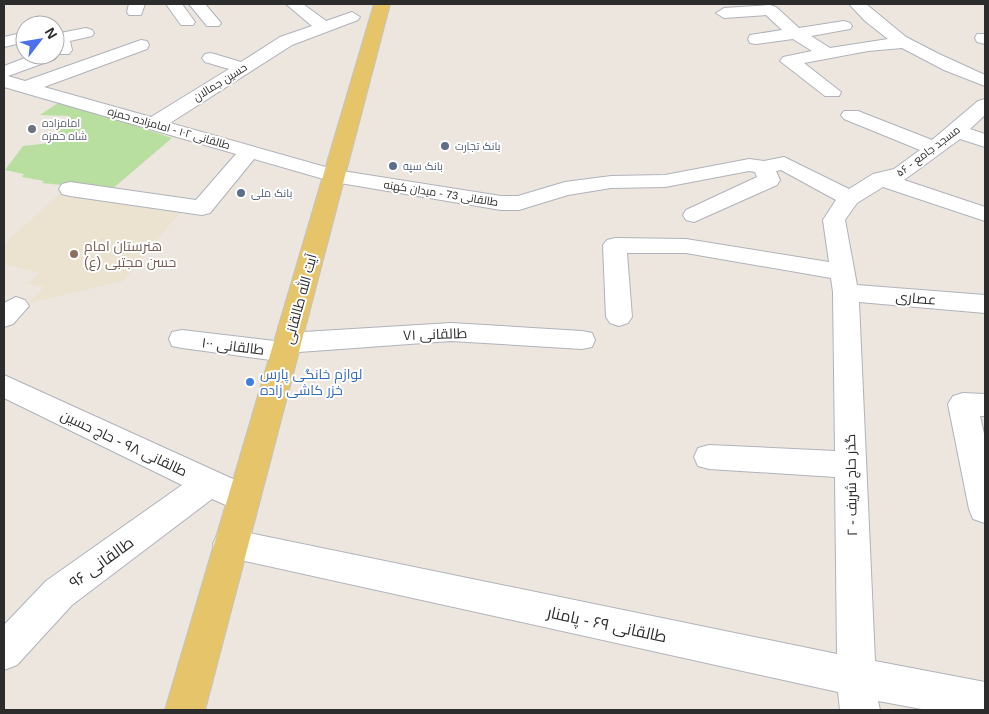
<svg xmlns="http://www.w3.org/2000/svg" width="989" height="714" viewBox="0 0 989 714" font-family="Arial,Cairo,sans-serif">
	<style>
		.education { fill: #ece2d0 }
		.green { fill: #b8dfa0 }
		.lines { fill: none; stroke-linecap: round; stroke-linejoin: round }
		.minor-casing { stroke: #b0b2bb; stroke-width: 2 }
		.major-casing { stroke: #c4c4c4; stroke-width: 2 }
		.minor { fill: #fff; fill-rule: evenodd }
		.major { fill: #e6c56a; fill-rule: evenodd }
		.worship-dot { fill: #6b7280; stroke: #fff; stroke-width: 2 }
		.service-dot { fill: #5c6f8a; stroke: #fff; stroke-width: 2 }
		.education-dot { fill: #8d6e63; stroke: #fff; stroke-width: 2 }
		.shop-dot { fill: #3f7fe0; stroke: #fff; stroke-width: 2 }
		.labels { text-anchor: middle; stroke-width: 4; stroke-linejoin: round; paint-order: stroke }
		.far-street-label { font-size: 11px; fill: #2c2c2c; stroke: #fff }
		.far-worship-label { font-size: 11px; fill: #5b616d; stroke: #fff; text-anchor: start }
		.far-service-label { font-size: 11px; fill: #4e5e75; stroke: #fff; text-anchor: start }
		.education-label { font-size: 14px; fill: #785e54; stroke: #fff; text-anchor: start }
		.street-label { font-size: 14px; fill: #2c2c2c; stroke: #fff }
		.shop-label { font-size: 14px; fill: #366cbe; stroke: #fff; text-anchor: start }
		.near-street-label { font-size: 16px; fill: #2c2c2c; stroke: #fff }
	</style>
	<rect width="100%" height="100%" fill="#ece6df"/>
	<polygon class="education" points="62,192 180,212 123,281 29,303 44,287 27,284 40,273 4,264 4,244"/>
	<polygon class="green" points="61,101 172,138 111,190 42,183 44,181 22,177 24,174 5,170 23,146 50,143 70,116 40,115"/>
	<g class="lines">
		<g class="minor-casing">
			<g id="minor">
				<polygon points="129,4 145,4 141,15 129,15 127,12"/>
				<polygon points="166,4 182,4 195,22 193,25 181,25"/>
				<polygon points="189,4 205,4 221,23 219,26 207,26"/>
				<polygon points="286,4 303,4 326,21 352,12 360,17 358,20 292,45 170,123 336,170 501,196 518,196 565,182 611,176 665,175 749,159 764,161 784,157 849,189 873,174 894,169 920,150 844,119 841,115 844,111 858,111 932,140 978,101 985,99 985,115 970,129 985,134 985,147 960,139 904,180 985,207 985,221 883,187 857,203 845,220 857,285 985,295 985,313 859,302 875,661 985,682 985,710 927,710 878,701 880,710 840,710 838,692 218,555 213,544 218,533 230,529 837,654 835,477 709,469 698,466 694,457 698,448 709,445 835,451 833,292 831,278 686,253 627,253 632,317 628,323 619,326 610,323 606,317 603,245 607,240 615,238 686,239 829,262 823,220 836,200 781,170 776,171 780,180 777,185 694,222 686,220 683,215 686,210 757,177 755,172 749,171 665,187 611,188 568,195 519,210 501,210 334,182 254,159 210,213 202,215 70,196 62,194 59,189 62,184 70,182 196,200 236,154 4,87 4,66 33,55 55,55 55,51 58,55 55,59 8,76 25,81 141,40 147,41 149,45 147,49 44,87 151,117 229,69 205,62 202,58 205,54 211,53 241,62 280,37 312,26"/>
				<polygon points="849,4 866,4 906,37 939,54 985,75 985,86 944,70 902,48 868,51 804,63 841,92 839,96 825,96 780,61 783,57 812,51 793,39 756,44 750,43 748,39 750,35 782,30 766,15 724,18 716,13 724,8 770,5 776,7 799,28 844,21 850,23 852,26 850,29 811,36 830,48 888,39 865,21"/>
				<polygon points="86,28 92,30 94,33 92,36 70,41 72,50 69,54 57,54 55,34"/>
				<polygon points="25,32 25,42 4,47 4,37"/>
				<polygon points="977,34 985,34 985,44 977,42 975,38"/>
				<polygon points="16,297 25,300 29,306 13,324 4,327 4,303"/>
				<polygon points="451,323 582,331 592,333 595,340 592,347 582,349 451,341 299,352 295,359 285,362 182,348 172,346 169,339 172,332 182,330 275,341 277,336 287,333"/>
				<polygon points="4,375 255,489 260,499 255,509 244,513 212,499 72,605 17,665 4,670 4,625 46,581 182,485 4,398"/>
				<polygon points="963,393 985,394 985,416 980,416 985,438 985,523 973,519 969,509 948,404 953,396"/>
			</g>
		</g>
		<g class="major-casing">
			<polygon id="major" points="374,4 390,4 205,710 165,710"/>
		</g>
		<use href="#minor" class="minor"/>
		<use href="#major" class="major"/>
	</g>
	<circle class="worship-dot" cx="32" cy="129" r="5"/>
	<g class="service-dot">
		<circle cx="445" cy="146" r="5"/>
		<circle cx="393" cy="166" r="5"/>
		<circle cx="241" cy="193" r="5"/>
	</g>
	<circle class="education-dot" cx="74" cy="254" r="5"/>
	<circle class="shop-dot" cx="250" cy="382" r="5"/>
	<g class="labels">
		<g class="far-street-label">
			<text transform="translate(220 82) rotate(-32)" y="4">حسین جمالان</text>
			<text transform="translate(169 128) rotate(16)" y="4">طالقانی ۱۰۲ - امامزاده حمزه</text>
			<text transform="translate(928 151) rotate(-37)" y="4">۵۶ - مسجد جامع</text>
			<text transform="translate(441 193) rotate(9)" y="4">طالقانی 73 - میدان کهنه</text>
		</g>
		<g class="far-worship-label">
			<text x="42" y="127">امامزاده<tspan x="42" dy="13">شاه حمزه</tspan></text>
		</g>
		<g class="far-service-label">
			<text x="455" y="150">بانک تجارت</text>
			<text x="403" y="170">بانک سپه</text>
			<text x="251" y="197">بانک ملی</text>
		</g>
		<g class="education-label">
			<text x="84" y="251">هنرستان امام<tspan x="84" dy="16">حسن مجتبی (ع)</tspan></text>
		</g>
		<g class="street-label">
			<text transform="translate(916 298) rotate(5)" y="5">عصاری</text>
			<text transform="translate(300 299) rotate(-75)" y="5">آیت الله طالقانی</text>
			<text transform="translate(435 334) rotate(-2)" y="5">طالقانی ۷۱</text>
			<text transform="translate(233 346) rotate(7)" y="5">طالقانی ۱۰۰</text>
			<text transform="translate(124 443) rotate(25)" y="5">طالقانی ۹۸ - حاج حسین</text>
			<text transform="translate(851 485) rotate(-91)" y="5">۲ - گذر حاج شریف</text>
		</g>
		<g class="shop-label">
			<text x="260" y="379">لوازم خانگی پارس<tspan x="260" dy="16">خزر کاشی زاده</tspan></text>
		</g>
		<g class="near-street-label">
			<text transform="translate(101 562) rotate(-36)" y="6">طالقانی ۹۶</text>
			<text transform="translate(607 624) rotate(12)" y="6">طالقانی ۶۹ - پامنار</text>
		</g>
	</g>
	<rect width="989" height="714" fill="none" stroke="#2c2c2c" stroke-width="10"/>
	<g transform="translate(40 40) rotate(59)"><circle r="24" fill="#ffffff" stroke="#ababab"/>
	<path d="M0-4L9 19L0 12L-9 19Z" fill="#4c70ec"/>
	<text y="-8" font-size="14" font-weight="bold" text-anchor="middle" fill="#2c2c2c">N</text>
	</g>
</svg>
